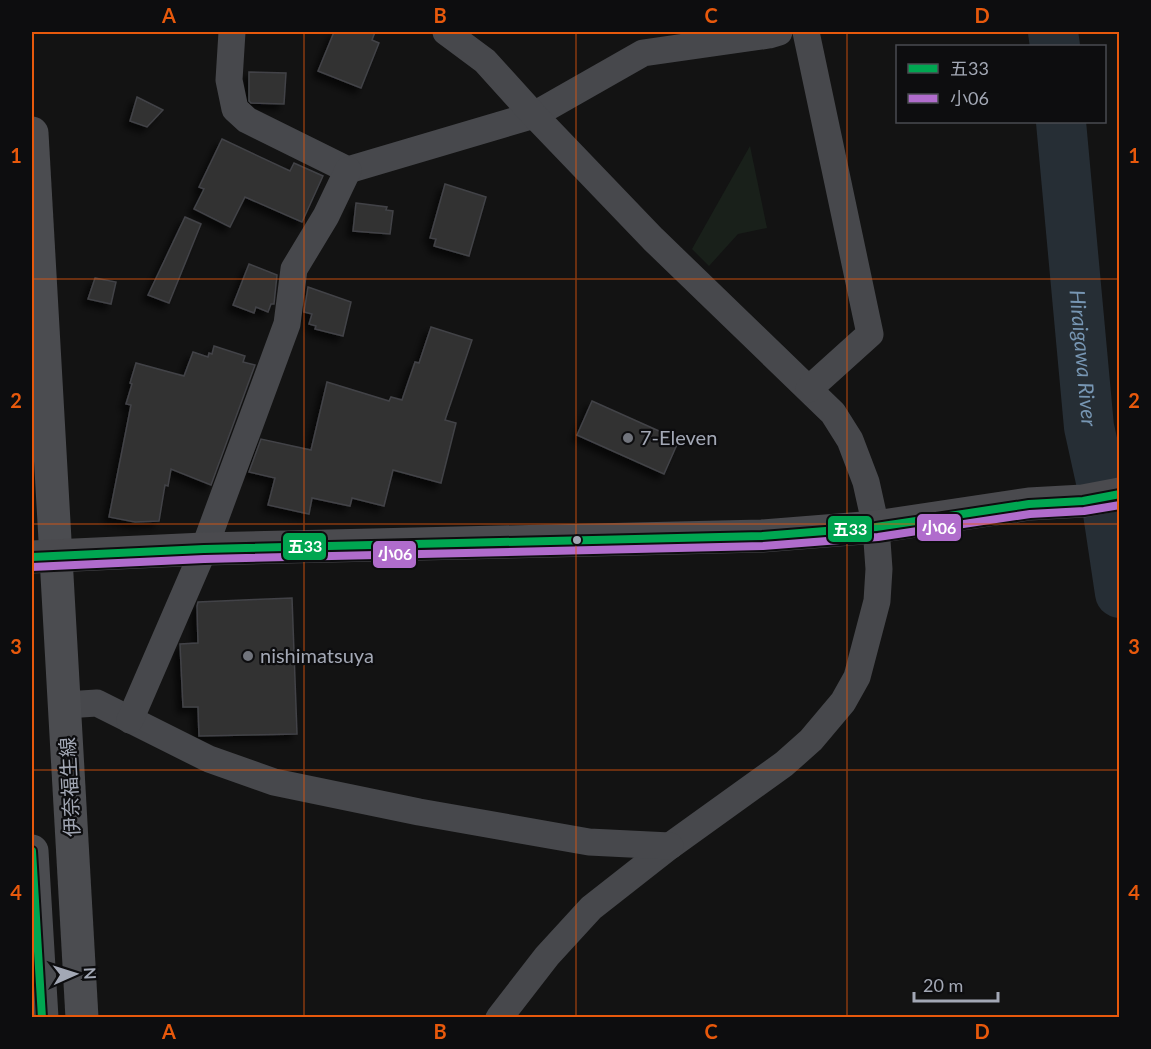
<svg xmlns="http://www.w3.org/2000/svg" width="1151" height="1049" viewBox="0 0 1151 1049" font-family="Lato,'Noto Sans JP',sans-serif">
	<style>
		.green { fill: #19201a }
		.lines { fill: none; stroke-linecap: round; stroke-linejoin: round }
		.river { stroke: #262e35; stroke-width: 50 }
		.building { fill: #313132; stroke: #424347; stroke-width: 1.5; filter: url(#shadow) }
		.street { stroke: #47484c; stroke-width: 27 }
		.secondary { stroke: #4b4c50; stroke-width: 33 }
		.highway { stroke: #4a4a4e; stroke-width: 33 }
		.bus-1-casing { stroke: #0d0d0f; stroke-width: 12 }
		.bus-2-casing { stroke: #0d0d0f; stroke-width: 12 }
		.bus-1 { stroke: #00a651; stroke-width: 8 }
		.bus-2 { stroke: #b06ccc; stroke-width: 8 }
		.grid { fill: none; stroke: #e8590c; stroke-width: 1.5; stroke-opacity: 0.55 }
		.poi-dot { fill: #71747c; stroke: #0d0d0f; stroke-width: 2 }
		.bus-dot { fill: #a3a8b5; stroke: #0d0d0f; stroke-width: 2 }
		.labels { text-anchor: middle; stroke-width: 4.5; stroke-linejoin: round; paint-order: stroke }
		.poi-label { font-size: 20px; fill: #a3a8b5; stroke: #0d0d0f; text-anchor: start }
		.street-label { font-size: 20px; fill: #a3a8b5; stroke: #0d0d0f }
		.water-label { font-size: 21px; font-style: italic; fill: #7796b3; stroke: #0d0d0f }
		.line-badge { stroke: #0d0d0f; stroke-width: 2 }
		.badge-label { font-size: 16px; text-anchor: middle; font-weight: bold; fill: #fff }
		.neatline { fill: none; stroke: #e8590c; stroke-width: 2 }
		.grid-label { font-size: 20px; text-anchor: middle; font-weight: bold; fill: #e8590c }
	</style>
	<defs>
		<filter id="shadow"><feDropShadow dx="-5.5" dy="5.5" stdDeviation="3" flood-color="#0009"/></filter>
	</defs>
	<rect width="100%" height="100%" fill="#131313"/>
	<polygon class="green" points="750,146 767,228 738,234 709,266 692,249"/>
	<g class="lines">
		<g class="river">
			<polyline points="1053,32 1055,46"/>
			<path id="s1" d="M1061,122L1089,427L1108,513L1120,593"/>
		</g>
	</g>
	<g class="building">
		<polygon points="334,32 375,32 372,40 379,43 361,88 318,71"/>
		<polygon points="249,72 286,73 284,104 251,103 249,101"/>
		<polygon points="137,97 163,110 147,127 130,121"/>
		<polygon points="222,139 290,171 294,163 323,176 302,222 245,197 230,227 194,209 204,189 199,187"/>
		<polygon points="445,184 486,197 469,256 434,246 436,239 430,238"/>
		<polygon points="356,203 387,207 386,210 393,211 390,234 353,231"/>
		<polygon points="185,217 201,224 169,303 148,295"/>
		<polygon points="249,264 277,275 274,304 271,304 268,312 256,307 254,313 233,305"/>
		<polygon points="95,278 116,282 111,304 88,299"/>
		<polygon points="308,287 351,302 343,336 315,329 316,326 309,324 312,314 304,312"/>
		<polygon points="431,327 472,340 445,420 456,423 441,483 393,470 384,506 352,498 350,506 312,498 309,514 268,505 275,478 249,472 261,439 311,450 327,382 389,401 391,397 402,400 415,362 419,363"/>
		<polygon points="214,346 245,356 243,362 255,365 211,485 171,469 168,486 165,485 159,521 135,522 109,517 131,405 126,404 132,384 130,383 136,363 184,376 193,352 208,357 209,353 212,354"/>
		<polygon points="592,401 679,440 664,474 577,435"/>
		<polygon points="292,598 297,734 199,736 198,707 183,707 180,644 198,643 197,606 198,602"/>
	</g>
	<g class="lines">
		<g class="street">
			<polyline points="232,32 229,80 235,109 247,120 348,170 534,115 643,53 769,35 779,32"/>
			<polyline points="446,32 485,61 534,115 653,239 833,413 850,440 866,482 876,527 879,569 877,601 857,677 843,702 811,740 784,764 670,846 591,908 547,956 499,1018"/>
			<polyline points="806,32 870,334 809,389"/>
			<polyline points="65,705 97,703 209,759 274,782 419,812 589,842 670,846"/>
			<polyline points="130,720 204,549 287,324 294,269 326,216 348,170"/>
		</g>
		<g class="secondary">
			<polyline points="32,133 82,1018"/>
			<polyline points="32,851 42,1018"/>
		</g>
		<polyline class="highway" points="32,557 204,549 762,536 876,527 1029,504 1083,501 1120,494"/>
		<g class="bus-1-casing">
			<g id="bus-1">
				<polyline points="32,557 204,549 762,536 876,527 1029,504 1083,501 1120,494"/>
				<polyline points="32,851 42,1018"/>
			</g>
		</g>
		<g class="bus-2-casing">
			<polyline id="bus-2" points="32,567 204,559 763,546 878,537 1030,514 1084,511 1120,505"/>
		</g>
		<use href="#bus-1" class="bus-1"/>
		<use href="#bus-2" class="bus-2"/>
	</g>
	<path class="grid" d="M304,32V1018M576,32V1018M847,32V1018M32,279H1120M32,524H1120M32,770H1120"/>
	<g class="poi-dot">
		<circle cx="628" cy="438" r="6"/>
		<circle cx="248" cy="656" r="6"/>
	</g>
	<circle class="bus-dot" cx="577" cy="540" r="5"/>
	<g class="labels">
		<g class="poi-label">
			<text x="640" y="445">7-Eleven</text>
			<text x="260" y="663">nishimatsuya</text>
		</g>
		<g class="street-label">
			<text transform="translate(70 787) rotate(-93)" y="7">伊奈福生線</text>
		</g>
		<g class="water-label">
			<text dy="7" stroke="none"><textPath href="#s1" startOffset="237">Hiraigawa River</textPath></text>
		</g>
	</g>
	<g class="line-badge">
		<rect x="916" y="513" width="46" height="29" rx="6" fill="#b06ccc"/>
		<rect x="827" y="515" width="46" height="28" rx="6" fill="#00a651"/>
		<rect x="282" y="532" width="45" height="29" rx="6" fill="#00a651"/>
		<rect x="372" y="540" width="45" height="29" rx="6" fill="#b06ccc"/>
	</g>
	<g class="badge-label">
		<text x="939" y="534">小06</text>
		<text x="850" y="535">五33</text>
		<text x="305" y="552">五33</text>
		<text x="395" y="560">小06</text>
	</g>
	<rect width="1151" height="1049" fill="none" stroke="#0d0d0f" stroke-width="66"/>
	<rect x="896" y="45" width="210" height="78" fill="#0d0d0f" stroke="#494b51" stroke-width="1.5"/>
	<rect x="908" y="64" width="30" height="9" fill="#00a651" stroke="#494b51" stroke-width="1.5"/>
	<text x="950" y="75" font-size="18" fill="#a3a8b5">五33</text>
	<rect x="908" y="94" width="30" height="9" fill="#b06ccc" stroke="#494b51" stroke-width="1.5"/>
	<text x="950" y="105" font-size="18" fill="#a3a8b5">小06</text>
	<g transform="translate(75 974) rotate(87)" stroke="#0d0d0f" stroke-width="4.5" paint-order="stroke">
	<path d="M0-4.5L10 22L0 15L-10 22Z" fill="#a3a8b5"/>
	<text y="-9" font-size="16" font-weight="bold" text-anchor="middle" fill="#a3a8b5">N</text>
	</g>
	<path d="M914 992v9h84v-9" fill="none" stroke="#a3a8b5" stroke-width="3"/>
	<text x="923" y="992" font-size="18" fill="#a3a8b5" stroke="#0d0d0f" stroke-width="4.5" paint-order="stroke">20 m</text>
	<rect x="33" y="33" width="1085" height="983" class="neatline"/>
	<g class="grid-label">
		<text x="169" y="23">A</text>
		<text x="440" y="23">B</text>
		<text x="711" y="23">C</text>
		<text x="982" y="23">D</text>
		<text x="16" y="163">1</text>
		<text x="1134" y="163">1</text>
		<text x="16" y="408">2</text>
		<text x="1134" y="408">2</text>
		<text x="16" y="654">3</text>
		<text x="1134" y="654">3</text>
		<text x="16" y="900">4</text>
		<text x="1134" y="900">4</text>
		<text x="169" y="1039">A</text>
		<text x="440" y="1039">B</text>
		<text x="711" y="1039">C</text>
		<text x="982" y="1039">D</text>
	</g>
</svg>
